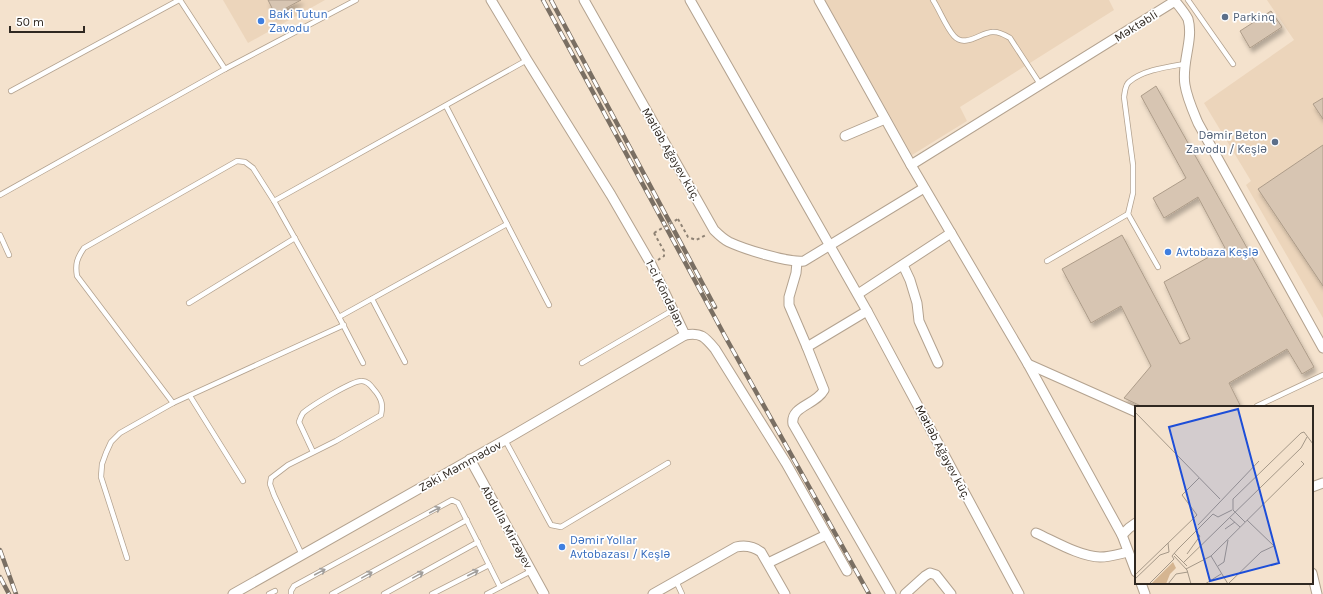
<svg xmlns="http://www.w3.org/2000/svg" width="1323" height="594" viewBox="0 0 1323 594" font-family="Karla,sans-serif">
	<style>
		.built { fill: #ecd5bb }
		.building { fill: #d7c5b2; stroke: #ad9c89; filter: url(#shadow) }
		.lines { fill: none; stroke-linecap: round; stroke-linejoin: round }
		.service-casing { stroke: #b3a28f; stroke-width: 6 }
		.minor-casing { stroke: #b3a28f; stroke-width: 11 }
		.path { stroke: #8e8274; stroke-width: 2; stroke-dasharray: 3 3; stroke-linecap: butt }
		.service { stroke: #fff; stroke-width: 4.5 }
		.minor { stroke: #fff; stroke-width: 9 }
		.rail-casing { stroke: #7a6f63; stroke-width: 4.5 }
		.rail { stroke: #fff; stroke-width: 3; stroke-dasharray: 9; stroke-linecap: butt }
		.path-bridge { stroke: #8e8274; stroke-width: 2; stroke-dasharray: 3 3; stroke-linecap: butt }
		.oneway { stroke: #a19e9b }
		.service-dot { fill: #5c6f8a; stroke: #fff; stroke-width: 1.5 }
		.shop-dot { fill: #3f7fe0; stroke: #fff; stroke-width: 1.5 }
		.labels { text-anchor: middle; stroke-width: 3.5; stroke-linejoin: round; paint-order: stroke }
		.shop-label { font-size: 12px; fill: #366cbe; stroke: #fff; text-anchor: start }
		.service-label { font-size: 12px; fill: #4e5e75; stroke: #fff; text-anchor: start }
		.street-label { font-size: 12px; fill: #2f2821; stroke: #fff }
		.inset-road { fill: none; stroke: #a59888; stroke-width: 1 }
		.view { fill: #1d4ed8; fill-opacity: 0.15; stroke: #1d4ed8; stroke-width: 2 }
		.inset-edge { fill: none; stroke: #2f2821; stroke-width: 2 }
	</style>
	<defs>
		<filter id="shadow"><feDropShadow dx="2.5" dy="4.5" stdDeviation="2" flood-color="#0004"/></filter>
	</defs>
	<rect width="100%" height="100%" fill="#f4e2cd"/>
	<g class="built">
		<polygon points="223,0 325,0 248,43"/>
		<polygon points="825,0 1109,0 1114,10 960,107 967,121 912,155"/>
		<polygon points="1267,0 1323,0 1323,318 1246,185 1251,181 1204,103 1294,40"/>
	</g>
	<g class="building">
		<polygon points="268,0 301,0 275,14"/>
		<polygon points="1271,11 1282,27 1250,48 1240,31"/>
		<polygon points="1156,86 1314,367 1302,374 1287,349 1229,383 1241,407 1143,407 1124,398 1151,366 1121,306 1091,323 1062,269 1122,235 1180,344 1190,339 1164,282 1225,248 1198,197 1164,218 1153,198 1186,178 1141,96"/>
		<polygon points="1323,98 1323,119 1313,104"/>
		<polygon points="1323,145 1323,286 1258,189"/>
	</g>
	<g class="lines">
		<g class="service-casing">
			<g id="service">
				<polyline points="180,0 225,69"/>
				<path d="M933,0C940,11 946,27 954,36C965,48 980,33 992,32C999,31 1005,35 1010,38L1040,84"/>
				<polyline points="1188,0 1233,64"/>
				<polyline points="11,91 179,0"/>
				<polyline points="446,106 549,305"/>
				<polyline points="0,195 225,69 356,0"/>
				<polyline points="274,201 527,60"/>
				<polyline points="0,235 9,255"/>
				<polyline points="1047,261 1128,214"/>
				<path d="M1158,267L1128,214L1133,193V165L1124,97C1125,92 1125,85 1129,82C1143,70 1167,67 1184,64"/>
				<polyline points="372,299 405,362"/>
				<polyline points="189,303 295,238"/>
				<polyline points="339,317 507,224"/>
				<polyline points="582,363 673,310"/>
				<polyline points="190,396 243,481"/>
				<path d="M173,403L77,276C75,264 77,258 84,248L237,161L245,162L253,168L274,201L339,317L363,363"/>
				<polyline points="1257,406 1323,375"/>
				<polyline points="505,440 551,525 561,527 668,463"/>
				<path d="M302,555L274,495L270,484L271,478L288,465L336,441L381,415C383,405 382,400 376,392C372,388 369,381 362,381C353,380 311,406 303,413C301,416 300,419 299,422L313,452"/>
				<polyline points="127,558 101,477 102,464 106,453 111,442 120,433 173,403 344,325"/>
				<polyline points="676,581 682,594"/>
				<polyline points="269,594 275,591"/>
				<polyline points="291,594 291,591 294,586 452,500 458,503 500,587"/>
				<polyline points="332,594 467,520"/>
				<polyline points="384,594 478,542"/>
				<polyline points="432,594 489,565"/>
				<polyline points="487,594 531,571"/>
			</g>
		</g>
		<g class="minor-casing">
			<g id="minor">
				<path d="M491,0L527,60L611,195L651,264L685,335C701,332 705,337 715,349L786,463L847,571"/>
				<path d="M584,0L714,230C719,235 723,239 729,242C744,249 788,263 804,261L924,188"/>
				<polyline points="690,0 867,311 1019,594"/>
				<polyline points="819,0 911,165 1028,364 1122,535 1136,572"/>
				<polyline points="845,136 885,119"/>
				<path d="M911,165L1175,1C1180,7 1185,13 1188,19C1194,40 1181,63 1185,85C1187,98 1193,111 1198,123L1323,348"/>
				<path d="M797,262L796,273L789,297V305L807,347L824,390C816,405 790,406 793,424L891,594"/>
				<polyline points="903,265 910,280 917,303 919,321 938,363"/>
				<polyline points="858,294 951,233"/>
				<polyline points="807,347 867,311"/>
				<polyline points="1028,364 1136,412"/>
				<polyline points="470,459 544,594"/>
				<polyline points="1312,487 1323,483"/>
				<path d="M1036,533C1054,541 1081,557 1100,557C1110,557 1119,554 1128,552"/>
				<polyline points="1122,535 1129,528 1136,523"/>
				<polyline points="768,563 826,535"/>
				<polyline points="1312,573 1317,594"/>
				<polyline points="1141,583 1145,594"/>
				<polyline points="233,594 505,440 685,335"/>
				<path d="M653,594L736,547C745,545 753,546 761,552L785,594"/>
				<polyline points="905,594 925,576 930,573 936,575 951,594"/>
			</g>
		</g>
		<g class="path">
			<polyline points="678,219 688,237 696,240 706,235"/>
			<polyline points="654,233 664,251 664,256 658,260"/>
		</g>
		<use href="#service" class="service"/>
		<use href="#minor" class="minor"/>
		<g class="rail-casing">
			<g id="rail">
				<polyline points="543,0 726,338 869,594"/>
				<polyline points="551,0 715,307"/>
				<polyline points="0,550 16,594"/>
				<polyline points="0,577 9,594"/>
			</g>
		</g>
		<use href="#rail" class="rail"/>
		<polyline class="path-bridge" points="654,233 678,219"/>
	</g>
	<defs><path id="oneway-shaft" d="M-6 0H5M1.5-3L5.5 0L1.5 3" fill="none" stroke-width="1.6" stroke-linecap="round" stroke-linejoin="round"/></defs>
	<g class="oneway">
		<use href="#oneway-shaft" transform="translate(435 510) rotate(-28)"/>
		<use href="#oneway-shaft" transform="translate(320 572) rotate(-28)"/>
		<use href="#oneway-shaft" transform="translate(473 573) rotate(-27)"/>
		<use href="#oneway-shaft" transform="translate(367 575) rotate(-29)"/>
		<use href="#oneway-shaft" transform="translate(418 575) rotate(-29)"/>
	</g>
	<g class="service-dot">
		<circle cx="1225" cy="17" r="4"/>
		<circle cx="1275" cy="142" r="4"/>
	</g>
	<g class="shop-dot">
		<circle cx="261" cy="21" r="4"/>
		<circle cx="1168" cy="252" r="4"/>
		<circle cx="562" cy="547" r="4"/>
	</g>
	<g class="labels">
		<g class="shop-label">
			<text x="269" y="18">Baki Tutun<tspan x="269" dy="14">Zavodu</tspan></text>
			<text x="1176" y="256">Avtobaza Keşlə</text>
			<text x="570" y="544">Dəmir Yollar<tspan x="570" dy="14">Avtobazası / Keşlə</tspan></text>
		</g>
		<g class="service-label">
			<text x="1233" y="21">Parkinq</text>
			<text x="1267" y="139" text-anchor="end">Dəmir Beton<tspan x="1267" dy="14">Zavodu / Keşlə</tspan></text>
		</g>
		<g class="street-label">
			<text transform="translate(1136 26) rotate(-32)" y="4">Məktəbli</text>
			<text transform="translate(671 154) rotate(60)" y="4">Mətləb Ağayev küç.</text>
			<text transform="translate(665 293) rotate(64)" y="4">1-ci Köndələn</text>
			<text transform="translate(943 452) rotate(62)" y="4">Mətləb Ağayev küç.</text>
			<text transform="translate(460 466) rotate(-29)" y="4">Zəki Məmmədov</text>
			<text transform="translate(507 527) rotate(61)" y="4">Abdulla Mirzəyev</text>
		</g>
	</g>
	<g transform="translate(1135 406)">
		<rect width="178" height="178" fill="#f4e2cd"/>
		<path d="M38,156L41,162L35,168L31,178H16Z" fill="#d5b591"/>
		<path class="inset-road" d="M0,6L85,93M95,112L105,121M110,116L98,104V93L166,27L169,26L178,38M63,119L124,55M90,123L100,116M39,147L52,160M52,148L65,130L61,126M39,150L52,164L56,178M76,150L93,178M48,157L166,42L172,31M83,160L89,156L93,134M51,163L76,150L169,58L166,55M0,169L62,109L47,89L64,72M0,173L25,149L34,146L33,137M14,178L39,153L37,150L43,143L78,108L83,111L97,104M33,178L41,168L53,166M70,178L86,168M93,178L126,146L139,140L112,114"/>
		<path class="view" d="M103,3L144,157L75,175L34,21Z"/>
		<rect width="178" height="178" class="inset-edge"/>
	</g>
	<path d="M10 26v6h74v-6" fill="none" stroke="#2f2821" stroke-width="2"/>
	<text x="16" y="26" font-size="12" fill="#2f2821" stroke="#ffffff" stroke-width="3" paint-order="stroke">50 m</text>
</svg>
